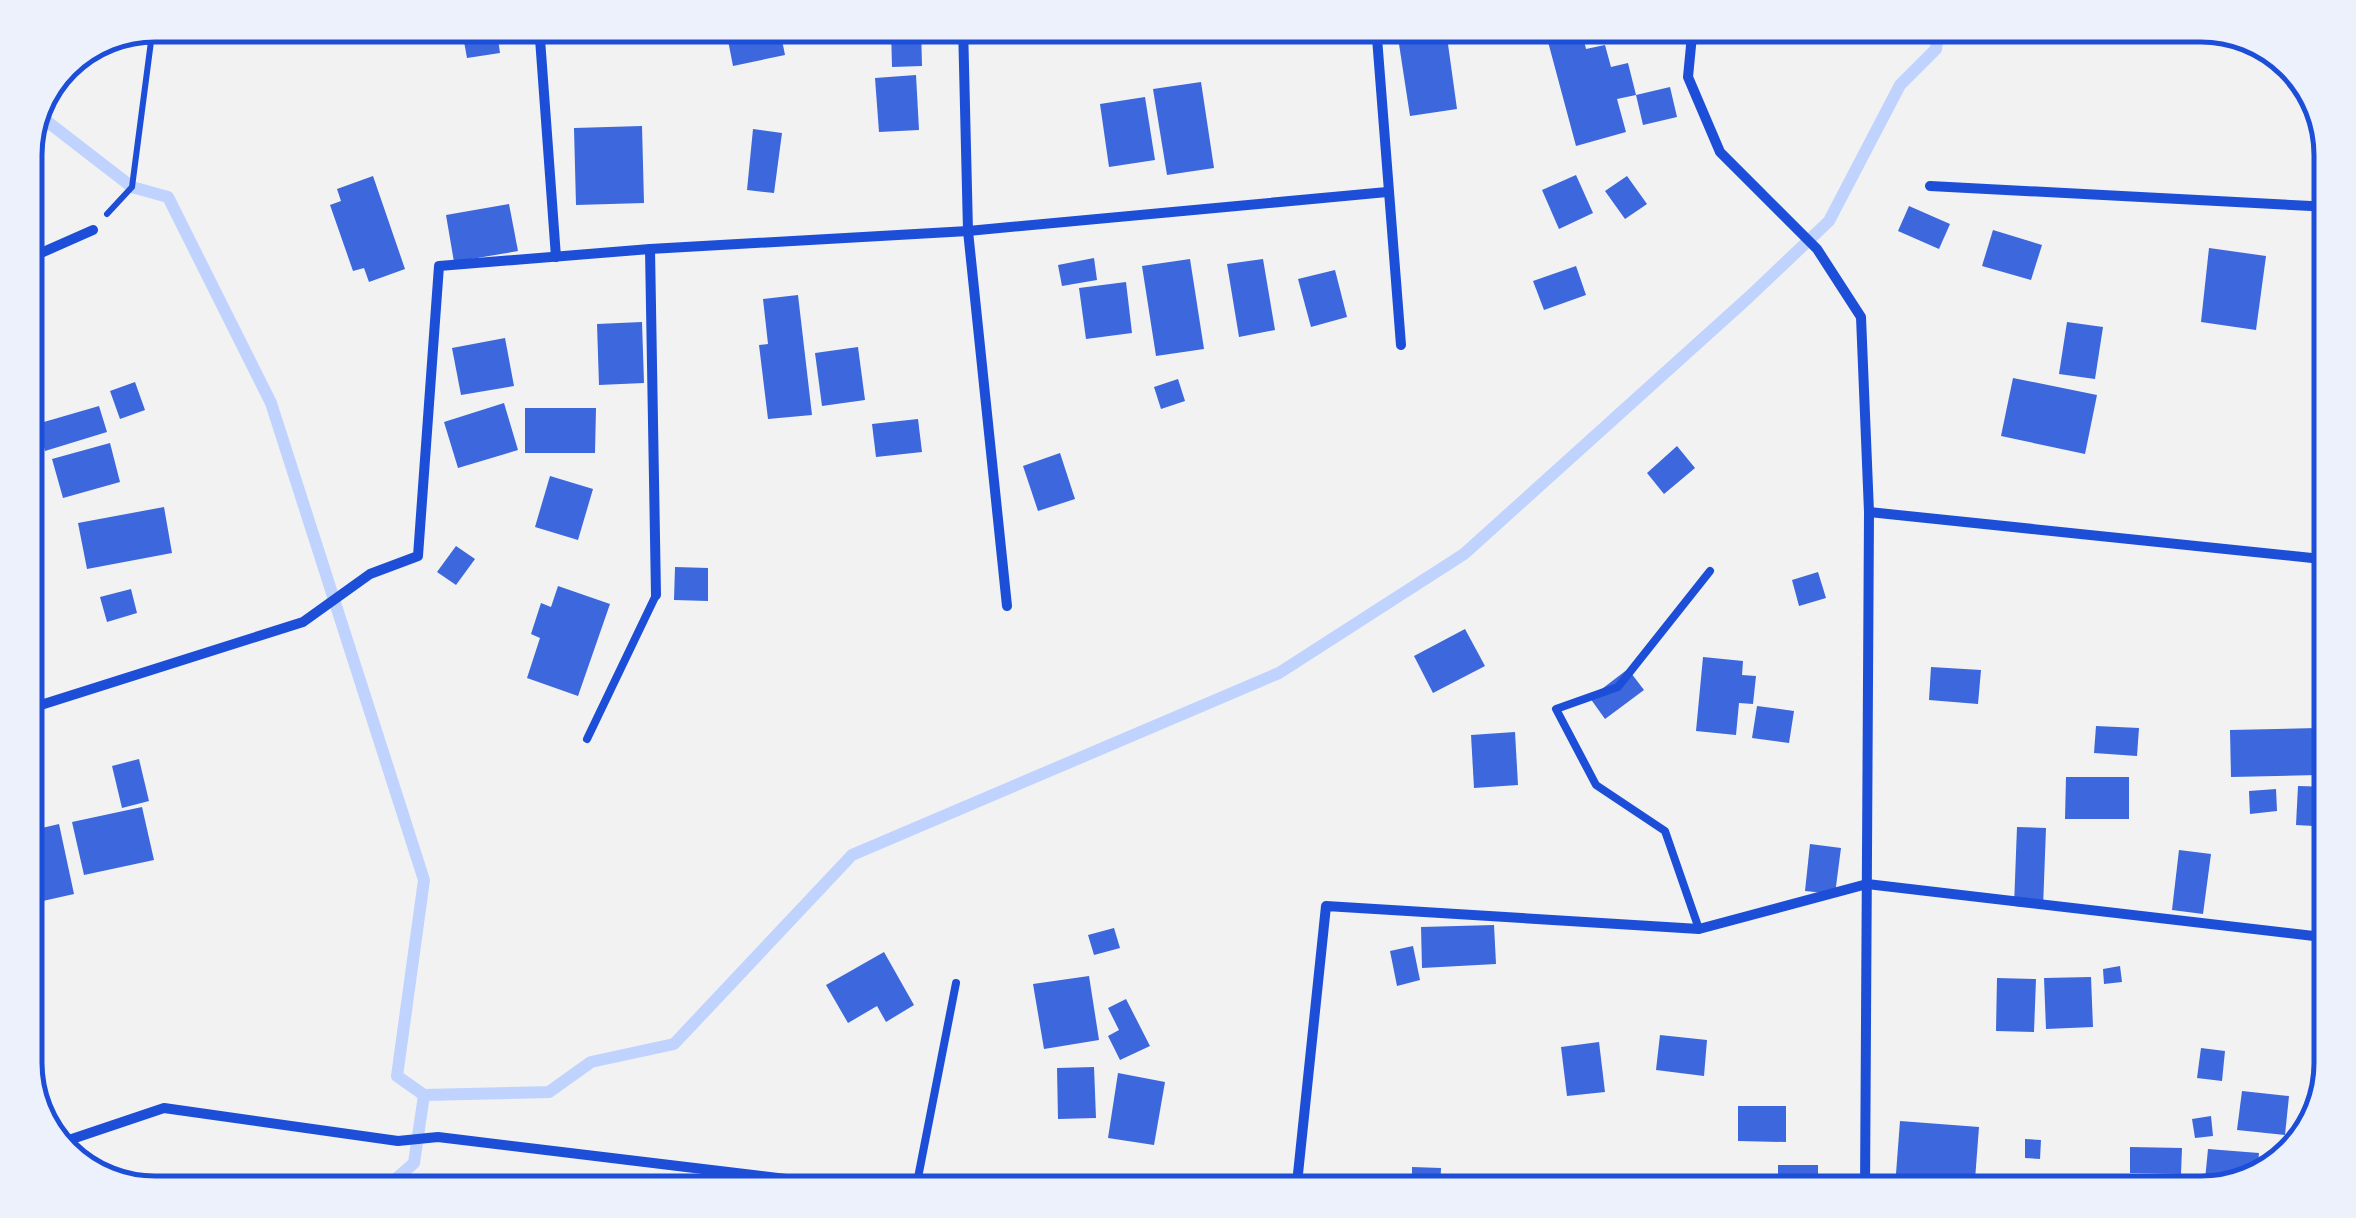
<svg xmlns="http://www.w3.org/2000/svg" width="2356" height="1218" viewBox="0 0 2356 1218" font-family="Roboto,sans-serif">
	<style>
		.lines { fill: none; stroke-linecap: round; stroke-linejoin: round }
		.stream { stroke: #bfd3fe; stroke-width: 12 }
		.building { fill: #3d67dc }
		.path { stroke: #1d4ed8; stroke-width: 6 }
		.service { stroke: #1d4ed8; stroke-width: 8 }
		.minor { stroke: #1d4ed8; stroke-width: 10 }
		.rim { fill: none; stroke: #1d4ed8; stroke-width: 5 }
	</style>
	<rect width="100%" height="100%" fill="#f2f2f2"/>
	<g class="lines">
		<g class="stream">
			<polyline points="40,116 132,187 168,197 271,403 424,880 397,1076 424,1095"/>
			<polyline points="424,1095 549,1092 591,1062 674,1044 852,855 1279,673 1464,554 1749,297 1829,221 1900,85 1936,49 1939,25"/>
			<polyline points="380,1193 414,1163 424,1095"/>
		</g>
	</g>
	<g class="building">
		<polygon points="461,25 496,25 500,53 467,58"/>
		<polygon points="725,25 779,25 785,55 733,66"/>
		<polygon points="1020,25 1050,25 1051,37 1021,40"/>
		<polygon points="921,28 922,66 892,67 891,29"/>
		<polygon points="1581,28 1586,49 1605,45 1611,67 1628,63 1636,95 1670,87 1677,117 1643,125 1636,95 1617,99 1626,132 1576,146 1547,38"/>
		<polygon points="1447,37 1457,109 1410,116 1399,44"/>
		<polygon points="916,75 919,130 879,132 875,78"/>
		<polygon points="1201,82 1214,168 1167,175 1153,89"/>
		<polygon points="1145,97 1155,160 1109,167 1100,104"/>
		<polygon points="642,126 644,203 576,205 574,128"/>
		<polygon points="753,129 782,133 774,193 747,190"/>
		<polygon points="1576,175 1593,213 1559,229 1542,190"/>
		<polygon points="373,176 405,269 369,282 364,268 353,271 330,205 341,201 337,189"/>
		<polygon points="1627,176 1647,204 1625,219 1605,191"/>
		<polygon points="509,204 518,251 454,262 446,215"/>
		<polygon points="1909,206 1950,224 1939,249 1898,231"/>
		<polygon points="1993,230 2042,245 2031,280 1982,266"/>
		<polygon points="2209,248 2266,256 2256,330 2201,322"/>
		<polygon points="1094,258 1097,280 1062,286 1058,265"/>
		<polygon points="1190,259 1204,349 1156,356 1142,266"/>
		<polygon points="1263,259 1275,330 1239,337 1227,264"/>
		<polygon points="1576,266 1586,295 1544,310 1533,281"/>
		<polygon points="1335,270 1347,317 1311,327 1298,279"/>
		<polygon points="1126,282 1132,333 1086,339 1079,288"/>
		<polygon points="798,295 812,415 768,419 759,345 768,344 763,299"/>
		<polygon points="642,322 644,383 599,385 597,324"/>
		<polygon points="2067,322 2103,327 2095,379 2059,374"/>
		<polygon points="505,338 514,386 461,395 452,348"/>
		<polygon points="858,347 865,400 822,406 815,353"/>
		<polygon points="2013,378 2097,395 2085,454 2001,436"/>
		<polygon points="1178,379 1185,401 1161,409 1154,387"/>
		<polygon points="135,382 145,410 120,419 110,391"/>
		<polygon points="504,403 518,450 458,468 444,422"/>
		<polygon points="99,406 107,432 45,451 37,424"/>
		<polygon points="525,408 596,408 595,453 525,453"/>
		<polygon points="918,419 922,452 876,457 872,424"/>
		<polygon points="110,443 120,482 63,498 52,459"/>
		<polygon points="26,444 42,494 25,500 25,445"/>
		<polygon points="1677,446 1695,468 1664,494 1647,473"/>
		<polygon points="1060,453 1075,499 1038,511 1023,466"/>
		<polygon points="550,476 593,489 578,540 535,527"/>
		<polygon points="164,507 172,553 87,569 78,523"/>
		<polygon points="456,546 475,559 456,585 437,572"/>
		<polygon points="675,567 708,568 708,601 674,600"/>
		<polygon points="1818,572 1826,598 1799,606 1792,580"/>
		<polygon points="558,586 610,604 578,696 527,678 540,638 531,634 541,603 551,607"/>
		<polygon points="131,589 137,613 107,622 100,597"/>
		<polygon points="1465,629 1485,666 1433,693 1414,656"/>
		<polygon points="1703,657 1743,661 1742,675 1756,676 1753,704 1739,703 1736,735 1696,731"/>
		<polygon points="1931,667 1981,670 1978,704 1929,700"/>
		<polygon points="1628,669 1644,690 1605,719 1590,698"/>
		<polygon points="1757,706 1794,711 1789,743 1752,738"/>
		<polygon points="2096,726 2139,728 2137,756 2094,753"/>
		<polygon points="2317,728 2318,775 2231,777 2230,730"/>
		<polygon points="1515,732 1518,785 1474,788 1471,735"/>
		<polygon points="139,759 149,801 122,808 112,766"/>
		<polygon points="2066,777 2129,777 2129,819 2065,819"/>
		<polygon points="2298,786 2331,787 2331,827 2296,825"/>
		<polygon points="2276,789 2277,811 2250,814 2249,791"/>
		<polygon points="142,807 154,860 84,875 72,822"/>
		<polygon points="59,824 74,894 25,905 25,832"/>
		<polygon points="2017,827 2046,828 2043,908 2014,906"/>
		<polygon points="1810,844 1841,848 1835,894 1805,891"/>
		<polygon points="2179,850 2211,854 2203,914 2172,910"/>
		<polygon points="1494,925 1496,964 1422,968 1421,927"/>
		<polygon points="1114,928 1120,948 1094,955 1088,935"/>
		<polygon points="1413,946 1420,980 1397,986 1390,951"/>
		<polygon points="884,952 914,1005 886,1022 877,1006 848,1023 826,985"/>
		<polygon points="2120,966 2122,982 2104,984 2103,969"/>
		<polygon points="1089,976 1099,1040 1044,1049 1033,984"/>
		<polygon points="2091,977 2093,1027 2046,1029 2044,978"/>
		<polygon points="1997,978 2036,979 2034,1032 1996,1031"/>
		<polygon points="1126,999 1150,1046 1120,1060 1108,1036 1119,1030 1108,1008"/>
		<polygon points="1660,1035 1707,1040 1704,1076 1656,1070"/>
		<polygon points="1599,1042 1605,1092 1567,1096 1561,1047"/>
		<polygon points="2201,1048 2225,1051 2222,1081 2197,1078"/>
		<polygon points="1094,1067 1096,1118 1058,1119 1057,1068"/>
		<polygon points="1118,1073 1165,1082 1154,1145 1108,1138"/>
		<polygon points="2242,1091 2289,1096 2285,1135 2237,1130"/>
		<polygon points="1738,1106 1786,1106 1786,1142 1738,1141"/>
		<polygon points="2211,1116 2213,1136 2195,1138 2192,1119"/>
		<polygon points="1900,1121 1979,1127 1974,1193 1895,1187"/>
		<polygon points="2025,1139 2041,1140 2040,1159 2025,1158"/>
		<polygon points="2130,1147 2182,1148 2181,1174 2130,1173"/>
		<polygon points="2208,1149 2259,1153 2257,1176 2235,1183 2205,1180"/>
		<rect x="1778" y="1165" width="40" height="28"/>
		<polygon points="1412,1167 1441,1168 1440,1193 1412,1193"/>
		<rect x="2050" y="1176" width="99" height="17"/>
	</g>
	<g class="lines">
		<polyline class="path" points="107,214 132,187 153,26"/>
		<g class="service">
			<polyline points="587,739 656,595"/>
			<polyline points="1699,929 1665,831 1596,785 1556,709 1618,687 1710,571"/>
			<polyline points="915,1193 956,983"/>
		</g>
		<g class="minor">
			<polyline points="539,25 556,257"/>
			<polyline points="963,25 968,231 1007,606"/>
			<polyline points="1376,25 1401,345"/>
			<polyline points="1693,25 1688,77 1720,152 1817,249 1861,317 1869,512 1865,1193"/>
			<polyline points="1930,186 2331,207"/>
			<polyline points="650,249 656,595"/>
			<polyline points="25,260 93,230"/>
			<polyline points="1869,512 2331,560"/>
			<polyline points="25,710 303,622 370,574 418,556 439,266 650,249 968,231 1387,192"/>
			<polyline points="57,1144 164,1108 398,1141 438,1137 902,1193"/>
			<polyline points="1296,1193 1326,906 1699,929 1867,884 2331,938"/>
		</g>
	</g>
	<path d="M0 0H2356V1218H0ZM155 42H2201A113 113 0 0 1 2314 155V1063A113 113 0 0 1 2201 1176H155A113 113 0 0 1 42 1063V155A113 113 0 0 1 155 42Z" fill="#edf1fc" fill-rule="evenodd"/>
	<path class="rim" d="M155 42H2201A113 113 0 0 1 2314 155V1063A113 113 0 0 1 2201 1176H155A113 113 0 0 1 42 1063V155A113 113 0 0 1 155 42Z"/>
</svg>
